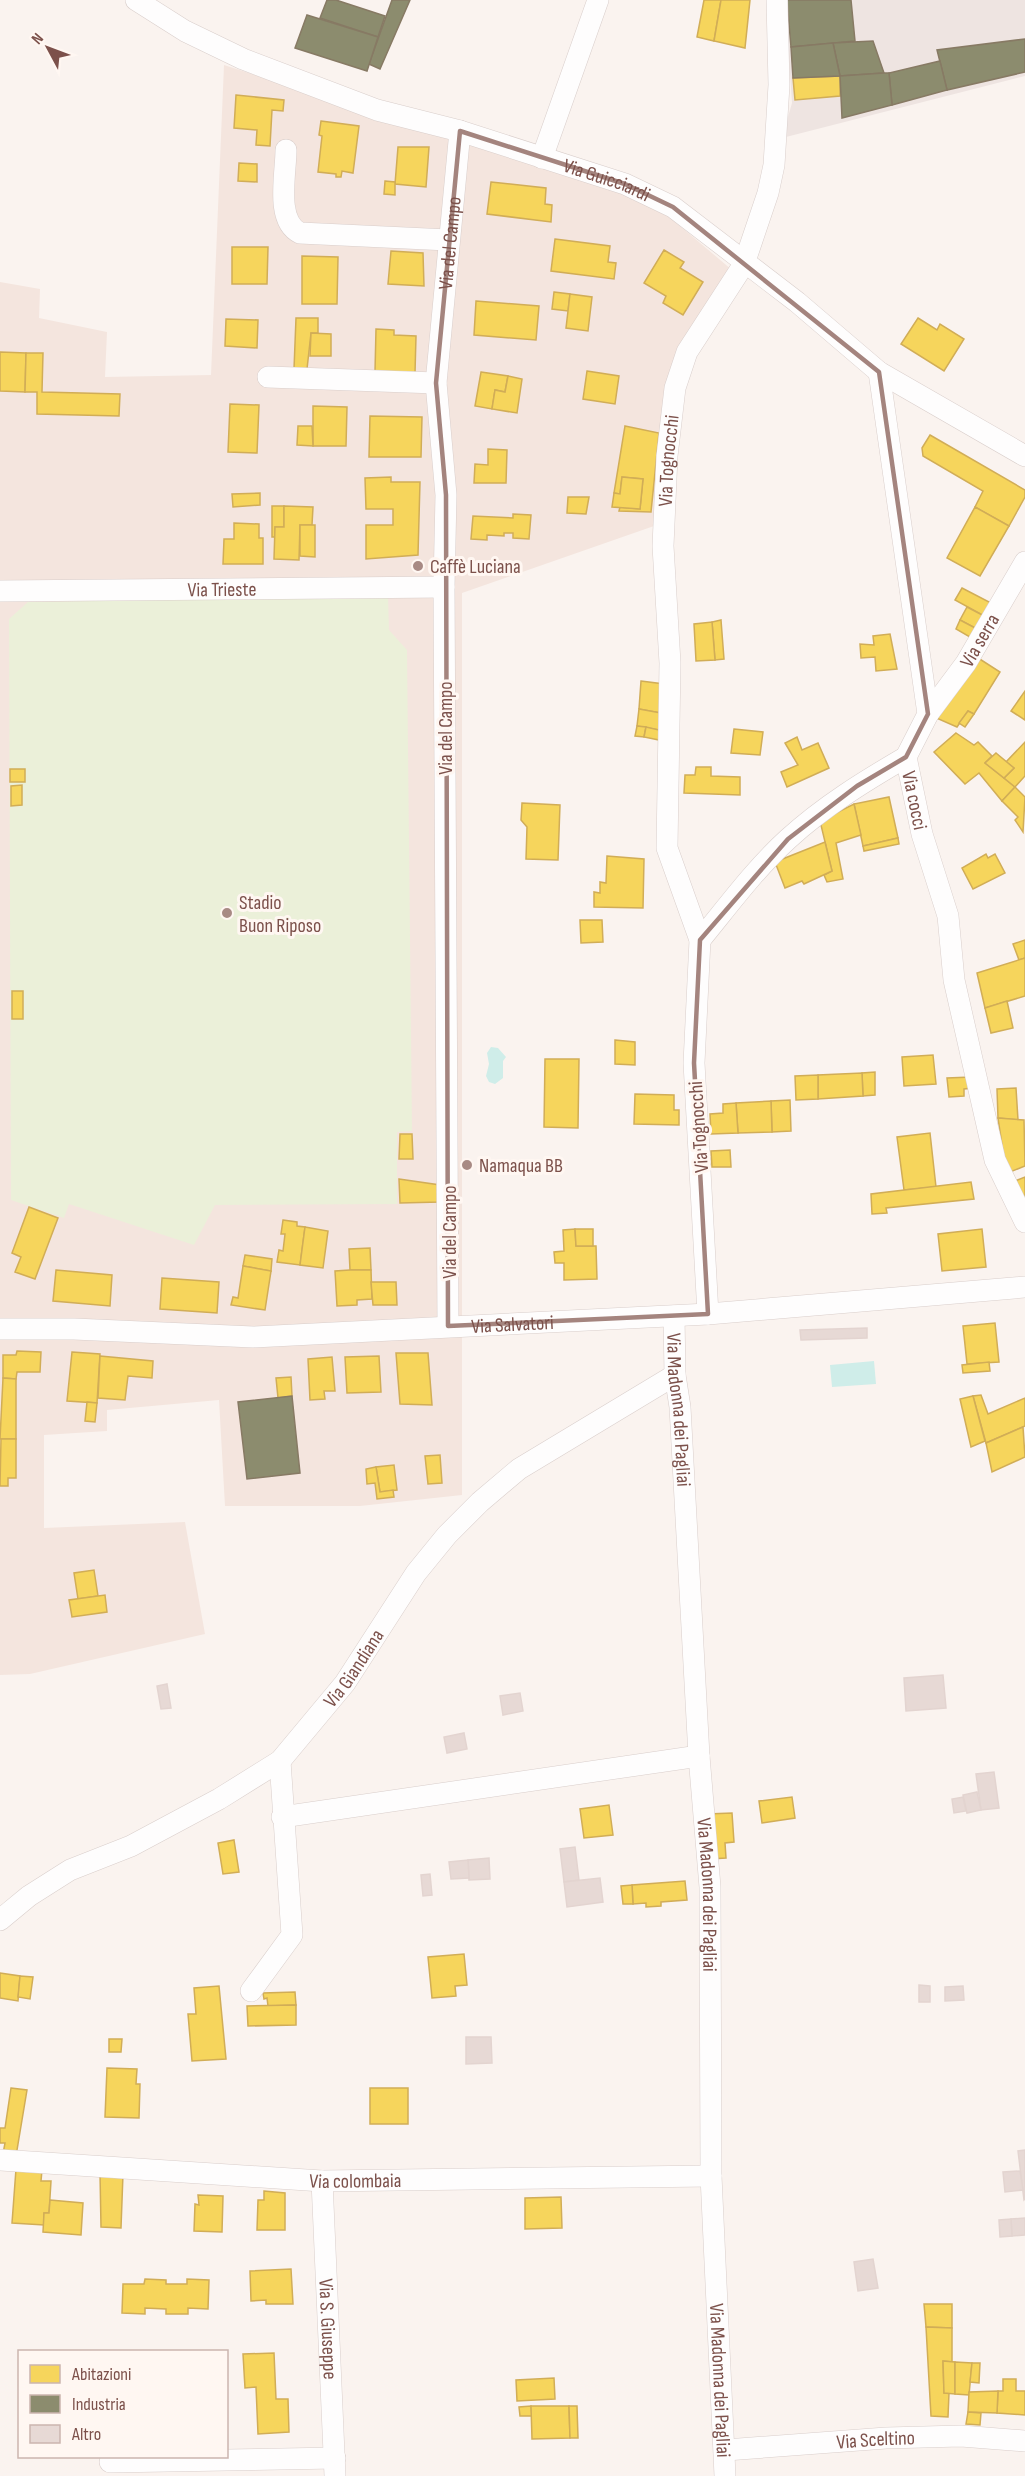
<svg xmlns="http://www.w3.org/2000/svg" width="1025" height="2476" viewBox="0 0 1025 2476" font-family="'Sofia Sans Condensed',sans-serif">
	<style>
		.residential { fill: #f4e5de }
		.industrial { fill: #eee4e1 }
		.green { fill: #ebf0d9 }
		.water { fill: #cfede9 }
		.homes { fill: #f6d55c; stroke: #d1ad57; stroke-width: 1.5 }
		.industry { fill: #8c8c6e; stroke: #877a64; stroke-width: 1.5 }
		.building { fill: #e7d9d5; stroke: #e3d4d0; stroke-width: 1.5 }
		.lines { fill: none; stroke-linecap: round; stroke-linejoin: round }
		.minor-casing { stroke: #d9cecb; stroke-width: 22 }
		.minor { stroke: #fefdfd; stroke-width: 21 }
		.marked { fill: none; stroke: #a4847e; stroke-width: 4.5; stroke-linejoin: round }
		.poi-dot { fill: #a88a84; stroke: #fff7f2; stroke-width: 2 }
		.labels { text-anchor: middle; stroke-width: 6; stroke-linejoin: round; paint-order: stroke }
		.street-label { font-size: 20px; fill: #7c514b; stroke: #fff7f2 }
		.poi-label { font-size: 20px; fill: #7c514b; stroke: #fff7f2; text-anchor: start }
	</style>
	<rect width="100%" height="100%" fill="#faf3ef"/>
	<polygon class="residential" points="224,65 629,196 667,215 732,270 671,378 654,526 462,593 462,1495 360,1506 225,1506 219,1400 107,1410 107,1431 44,1435 44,1528 185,1522 205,1634 30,1674 0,1675 0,282 40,289 39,318 107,332 105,377 211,375"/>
	<polygon class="industrial" points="785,0 1025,0 1025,76 782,138 792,103"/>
	<polygon class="green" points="388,596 389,630 407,650 412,1131 397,1132 397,1204 215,1205 194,1245 69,1204 64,1218 11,1200 9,619 28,602"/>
	<g class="water">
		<polygon points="491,1047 498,1048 506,1057 503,1061 503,1078 495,1084 489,1082 486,1076 489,1064 487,1053"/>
		<polygon points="874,1361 876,1384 832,1387 830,1365"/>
	</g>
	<g class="homes">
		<polygon points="704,0 721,0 714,41 697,37"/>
		<polygon points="721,0 750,0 745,48 714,41"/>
		<polygon points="840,76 840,96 795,100 793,78"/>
		<polygon points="236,95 284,100 283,111 272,110 270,146 256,145 257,130 234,128"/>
		<polygon points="321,121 359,126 353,173 342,171 341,177 336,177 336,174 318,172 322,136 319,135"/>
		<polygon points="398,147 429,147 426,187 395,184"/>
		<polygon points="239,163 257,164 257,182 238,181"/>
		<polygon points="385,181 395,182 395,195 384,194"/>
		<polygon points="491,182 546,188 545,204 552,205 551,222 487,214"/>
		<polygon points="555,239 610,246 608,262 616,263 614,279 551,271"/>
		<polygon points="232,247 268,247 267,284 232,284"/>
		<polygon points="664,250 684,262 680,268 703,282 683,315 663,303 666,296 644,283"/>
		<polygon points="391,251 423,253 424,286 388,284"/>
		<polygon points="302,256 338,257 337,304 302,304"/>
		<polygon points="554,292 570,294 568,311 552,309"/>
		<polygon points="570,294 592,297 588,331 566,328"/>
		<polygon points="476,301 539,306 536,340 474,335"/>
		<polygon points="296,318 318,318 318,333 311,333 307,369 294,369"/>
		<polygon points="918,318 937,330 940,324 964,339 944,371 901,344"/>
		<polygon points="226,319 258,320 257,348 225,346"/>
		<polygon points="376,329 394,330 394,335 416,336 415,373 375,372"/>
		<polygon points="311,333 331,334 331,356 310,356"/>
		<polygon points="0,352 26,353 25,392 0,391"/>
		<polygon points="26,353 43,353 42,392 120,394 119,416 37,414 37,392 25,392"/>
		<polygon points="587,371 619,376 615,404 583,399"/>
		<polygon points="481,372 508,376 505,392 495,390 492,409 475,406"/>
		<polygon points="508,376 522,379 517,413 492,409 495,390 505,392"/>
		<polygon points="230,404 259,405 257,453 228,452"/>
		<polygon points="313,406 347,407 346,446 313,446"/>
		<polygon points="370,416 422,417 421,457 369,457"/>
		<polygon points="298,426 312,426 313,446 297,445"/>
		<polygon points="625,426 659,433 651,512 619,511 620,507 640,509 643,479 622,477 620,494 614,493"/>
		<polygon points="930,435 1025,490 1025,497 1009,526 975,507 983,491 923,456 922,448"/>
		<polygon points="488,449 507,450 506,483 474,483 475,464 488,465"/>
		<polygon points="391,477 391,482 420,482 418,555 366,559 366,525 393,525 393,509 366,509 365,478"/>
		<polygon points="622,477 643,479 640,509 612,507 614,493 620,494"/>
		<polygon points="260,493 260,505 233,507 232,494"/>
		<polygon points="568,497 589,497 586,514 567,513"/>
		<polygon points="272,506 284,506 284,527 275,527 275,537 272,537"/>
		<polygon points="284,506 313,507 312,525 300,525 299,560 274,559 275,527 284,527"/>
		<polygon points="975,507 1009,526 980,576 947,558"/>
		<polygon points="513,514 531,515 529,539 513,538 513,533 504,533 504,536 487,535 487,540 471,539 473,516 513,518"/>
		<polygon points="234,523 259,524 259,538 263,538 263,564 223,564 224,539 234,539"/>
		<polygon points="300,525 315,525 315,557 300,556"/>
		<polygon points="962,588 993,604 986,617 955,600"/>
		<polygon points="967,607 986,617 979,630 960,620"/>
		<polygon points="721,620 724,659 715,660 712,622"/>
		<polygon points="960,620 979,630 975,640 956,629"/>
		<polygon points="712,622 715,660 696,661 694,624"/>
		<polygon points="890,634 897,669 876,671 875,657 861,658 860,644 874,645 873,636"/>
		<polygon points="975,656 1000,672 974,714 968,711 957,727 934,717"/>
		<polygon points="641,681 664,684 661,713 639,709"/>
		<polygon points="1025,691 1025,720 1011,711"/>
		<polygon points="639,709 661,713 659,730 637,726"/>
		<polygon points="968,711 974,714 965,727 959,723"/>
		<polygon points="637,726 646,727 644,737 635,736"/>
		<polygon points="646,727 659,730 659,740 644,737"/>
		<polygon points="734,729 763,732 760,755 731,753"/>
		<polygon points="956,733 974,745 978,742 992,756 985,763 1015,787 1002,801 979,773 965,784 934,752"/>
		<polygon points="797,737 802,750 818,743 829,768 787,787 781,772 798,765 785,743"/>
		<polygon points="1025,742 1025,776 1015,787 1004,778 1014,768 1006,762"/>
		<polygon points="996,753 1014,768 1004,778 985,763"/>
		<polygon points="696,767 711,767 711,776 740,777 740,795 684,793 685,775 695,775"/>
		<rect x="10" y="769" width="15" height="13"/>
		<polygon points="22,785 22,805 11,806 11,786"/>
		<polygon points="1015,787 1025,797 1023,832 1015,820 1018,817 1002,801"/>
		<polygon points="889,797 898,838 863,846 854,804"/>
		<polygon points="522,803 560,805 558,860 526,859 527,827 521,820"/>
		<polygon points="854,804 861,835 836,843 843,879 827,882 824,875 832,871 820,821"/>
		<polygon points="898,838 899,844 864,851 863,846"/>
		<polygon points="825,842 832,871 804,884 802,881 785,888 775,862"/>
		<polygon points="986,854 988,858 995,854 1005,873 973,889 962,868"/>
		<polygon points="607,856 644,859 643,908 594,907 594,892 600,893 600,882 606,883"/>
		<polygon points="580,920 602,920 603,942 581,943"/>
		<polygon points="1025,940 1025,958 1019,960 1013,944"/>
		<polygon points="1025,958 1025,996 985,1008 977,973"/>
		<rect x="12" y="991" width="11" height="28"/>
		<polygon points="1007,1001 1013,1028 991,1033 985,1008"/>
		<polygon points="615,1040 635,1042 635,1065 615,1064"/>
		<polygon points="933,1055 936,1084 904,1086 902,1057"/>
		<polygon points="545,1059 579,1059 578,1128 544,1127"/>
		<polygon points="875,1072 875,1095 863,1096 862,1073"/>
		<polygon points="862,1073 863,1096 818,1099 818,1075"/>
		<polygon points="818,1075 818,1099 796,1100 795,1076"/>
		<polygon points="971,1077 973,1088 964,1089 964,1096 949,1097 947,1078"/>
		<polygon points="1016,1088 1018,1120 998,1118 997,1089"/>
		<polygon points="635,1094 674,1095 674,1110 679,1110 679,1125 634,1124"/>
		<polygon points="790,1100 791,1131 772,1132 771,1101"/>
		<polygon points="771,1101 772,1132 738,1133 736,1103"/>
		<polygon points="736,1103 738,1133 711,1134 710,1114 723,1113 723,1104"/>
		<polygon points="998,1118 1024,1120 1025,1166 1010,1172 1004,1158"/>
		<polygon points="930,1133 936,1187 904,1190 897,1137"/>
		<polygon points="400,1134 412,1134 413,1159 399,1159"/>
		<polygon points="730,1150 731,1167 712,1167 711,1151"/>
		<polygon points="1025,1177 1025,1201 1015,1181"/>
		<polygon points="399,1179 440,1185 440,1202 400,1203"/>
		<polygon points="971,1182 974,1199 886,1208 887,1213 872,1214 871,1194"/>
		<polygon points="29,1207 58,1218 35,1279 15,1272 21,1257 12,1253"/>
		<polygon points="283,1220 297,1222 297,1226 305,1227 300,1265 277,1262 279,1250 283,1251 285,1234 281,1234"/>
		<polygon points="305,1227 328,1231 323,1268 300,1265"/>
		<polygon points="575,1229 576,1246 596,1246 597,1279 564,1280 564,1263 555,1263 554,1252 564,1251 563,1230"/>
		<polygon points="575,1229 593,1229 593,1246 576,1246"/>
		<polygon points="982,1229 986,1267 942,1271 938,1234"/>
		<polygon points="370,1248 371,1270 350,1270 349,1249"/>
		<polygon points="245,1255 272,1259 271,1271 243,1266"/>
		<polygon points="243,1266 271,1271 265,1310 231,1305 233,1297 238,1298"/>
		<polygon points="56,1270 112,1275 110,1306 53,1301"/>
		<polygon points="350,1270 371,1270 372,1299 357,1300 357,1305 337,1306 335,1271"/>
		<polygon points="162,1278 219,1282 217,1313 160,1309"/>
		<polygon points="371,1282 396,1282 397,1305 373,1305"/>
		<polygon points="995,1323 999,1362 967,1364 963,1326"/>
		<polygon points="17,1351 41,1352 40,1372 17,1372 16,1379 3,1378 3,1355 16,1355"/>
		<polygon points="72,1352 100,1354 97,1403 67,1401"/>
		<polygon points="396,1353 428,1353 432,1405 400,1404"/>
		<polygon points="100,1356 153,1361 152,1378 128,1376 125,1400 98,1398"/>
		<polygon points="379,1356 381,1392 347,1393 345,1357"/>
		<polygon points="332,1357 335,1391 324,1391 325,1399 310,1400 308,1359"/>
		<polygon points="989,1362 990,1371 963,1373 962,1365"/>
		<polygon points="291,1377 292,1396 278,1398 276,1378"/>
		<polygon points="3,1378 16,1379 16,1439 0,1439"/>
		<polygon points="981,1395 988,1414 1025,1398 1025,1426 986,1443 973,1396"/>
		<polygon points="973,1396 985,1441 971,1447 960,1399"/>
		<polygon points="87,1402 97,1403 95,1422 85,1421"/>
		<polygon points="1023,1427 1025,1457 992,1472 986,1443"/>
		<polygon points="1,1439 16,1439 16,1478 8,1478 8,1486 0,1486"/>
		<polygon points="440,1455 442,1483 428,1484 425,1456"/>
		<polygon points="394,1465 397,1490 380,1492 376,1467"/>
		<polygon points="376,1467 380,1492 393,1490 394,1497 377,1499 375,1483 367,1484 366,1469"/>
		<polygon points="94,1570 98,1596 78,1599 74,1573"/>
		<polygon points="105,1595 107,1612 72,1617 69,1600"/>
		<polygon points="792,1797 795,1818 762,1823 759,1801"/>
		<polygon points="609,1805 613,1835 584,1838 580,1809"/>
		<polygon points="732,1813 734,1842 725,1843 726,1858 710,1859 707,1814"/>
		<polygon points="234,1840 239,1872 223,1874 218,1843"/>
		<polygon points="685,1881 687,1900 661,1902 661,1906 646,1907 646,1903 633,1904 632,1885"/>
		<polygon points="632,1885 633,1904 623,1904 621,1886"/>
		<polygon points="464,1954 467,1985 455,1986 456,1996 432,1998 428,1957"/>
		<polygon points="0,1973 20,1976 18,2001 0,1998"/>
		<polygon points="20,1976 33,1977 30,1999 18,1997"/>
		<polygon points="219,1986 226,2059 192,2061 188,2014 196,2014 194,1988"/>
		<polygon points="295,1992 296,2005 268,2006 267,1998 264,1999 263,1993"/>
		<polygon points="296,2005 296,2025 248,2026 247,2006"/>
		<polygon points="109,2039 122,2039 121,2052 109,2052"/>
		<polygon points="107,2068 137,2069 136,2084 140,2084 139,2118 105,2117"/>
		<polygon points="11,2088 27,2090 16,2156 3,2154 5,2143 0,2143 0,2128 5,2128"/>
		<rect x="370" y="2088" width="38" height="36"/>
		<polygon points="16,2169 42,2170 41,2181 51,2181 49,2213 44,2213 44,2225 12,2223"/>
		<polygon points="100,2173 123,2174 121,2228 101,2227"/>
		<polygon points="264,2191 285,2193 285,2230 257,2230 258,2200 264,2200"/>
		<polygon points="198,2195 223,2196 222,2232 194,2231 195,2204 199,2205"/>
		<polygon points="561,2197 562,2228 525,2229 525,2198"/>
		<polygon points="50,2200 83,2203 81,2235 43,2232 44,2213 49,2213"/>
		<polygon points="291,2269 293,2304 266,2304 266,2300 251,2301 250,2271"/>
		<polygon points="145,2279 166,2280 166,2284 187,2284 187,2279 209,2280 208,2309 188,2308 188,2314 166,2314 166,2309 145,2308 145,2314 122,2313 123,2284 144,2284"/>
		<polygon points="924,2304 952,2304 952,2328 926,2327"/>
		<polygon points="926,2327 952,2328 952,2362 943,2361 944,2393 949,2393 948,2417 931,2416"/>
		<polygon points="274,2353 276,2399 288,2399 289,2432 258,2434 256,2387 245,2388 243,2354"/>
		<polygon points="943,2361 955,2362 955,2394 944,2393"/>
		<polygon points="955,2362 972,2363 969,2395 955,2394"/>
		<polygon points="972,2363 980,2363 979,2383 970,2382"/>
		<polygon points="554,2378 555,2399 517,2401 516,2380"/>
		<polygon points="1003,2379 1016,2379 1016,2391 1025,2391 1025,2415 997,2413 998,2391 1003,2391"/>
		<polygon points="998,2391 997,2413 968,2412 969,2392"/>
		<polygon points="531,2406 532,2416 520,2416 519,2407"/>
		<polygon points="531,2406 569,2406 570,2438 532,2439"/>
		<polygon points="569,2406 577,2406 578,2438 570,2438"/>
		<polygon points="968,2412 981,2413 980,2425 966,2424"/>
	</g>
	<g class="industry">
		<polygon points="327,0 336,0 385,16 378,37 320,18"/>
		<polygon points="392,0 410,0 380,69 369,64"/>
		<polygon points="787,0 851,0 855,41 791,47"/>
		<polygon points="307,15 378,37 367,71 295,48"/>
		<polygon points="1025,39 1025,72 947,90 937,50"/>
		<polygon points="873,41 884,73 840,76 833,43"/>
		<polygon points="833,43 840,76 793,78 791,47"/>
		<polygon points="940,61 947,90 892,105 889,73"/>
		<polygon points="884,73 889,73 892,105 842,118 840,76"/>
		<polygon points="292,1396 300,1473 247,1479 238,1402"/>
	</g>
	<g class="building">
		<polygon points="867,1328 867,1338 801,1340 800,1330"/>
		<polygon points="943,1675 946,1708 906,1711 904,1678"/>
		<polygon points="167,1684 171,1708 161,1709 157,1686"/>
		<polygon points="520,1693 523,1711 503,1715 500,1696"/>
		<polygon points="464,1733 467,1749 447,1753 444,1737"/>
		<polygon points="994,1772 999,1808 981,1810 976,1774"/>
		<polygon points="977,1792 981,1810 967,1813 963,1795"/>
		<polygon points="963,1797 966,1811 954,1813 952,1799"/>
		<polygon points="575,1847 579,1880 564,1882 560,1849"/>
		<polygon points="489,1858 490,1879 469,1880 468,1860"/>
		<polygon points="468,1860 469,1878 451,1879 449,1862"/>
		<polygon points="430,1874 432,1895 423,1896 421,1875"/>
		<polygon points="600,1878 603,1902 567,1907 564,1882"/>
		<polygon points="919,1985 930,1986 930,2002 919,2002"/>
		<polygon points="963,1986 964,2000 945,2001 945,1987"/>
		<polygon points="466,2037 491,2037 492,2063 466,2064"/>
		<polygon points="1025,2150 1025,2199 1024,2200 1018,2151"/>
		<polygon points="1020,2171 1023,2190 1005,2192 1003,2172"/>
		<polygon points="1025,2218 1025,2235 1012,2236 1011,2219"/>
		<polygon points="1011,2219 1012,2236 1000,2237 999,2220"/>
		<polygon points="873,2259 878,2288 858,2291 854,2262"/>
	</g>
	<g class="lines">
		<g class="minor-casing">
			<g id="minor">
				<path id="s1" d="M136,0L185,31L243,59L377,110L460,131L625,184L673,207L797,302L879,372L1025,456"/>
				<path d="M286,150C286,174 275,221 300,233L448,240"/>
				<polyline points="542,158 598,0"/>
				<path id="s2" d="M879,372L928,714L906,757L922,834L948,916L954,980L995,1160L1025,1222"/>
				<polyline points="268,377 436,383"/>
				<path id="s3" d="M0,591L444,587"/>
				<path id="s4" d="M928,714L966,663L1025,562"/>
				<path d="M700,940C728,906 755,869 788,839C824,806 865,781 906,757"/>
				<path id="s5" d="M708,1314L694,1063L700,940L667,848L670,663L663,546L667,456L675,388L687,352L744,264L768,193L774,165L779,85L777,0"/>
				<path id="s6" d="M674,1316L675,1375L680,1407L699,1756L710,1887L711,2176L725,2476"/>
				<path id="s7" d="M448,1326L444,587L446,495L436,383L460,131"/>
				<path id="s8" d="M0,1329H74L253,1337L708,1314L1025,1287"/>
				<polyline points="282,1817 699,1756"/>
				<path id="s9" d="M0,1920L29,1896L70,1870L131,1846L219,1799L280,1761L345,1683L416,1573L447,1535L480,1502L519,1469L675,1375"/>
				<polyline points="251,1991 292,1935 280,1761"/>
				<path id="s10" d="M0,2160L322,2181L711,2176"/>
				<path id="s11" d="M322,2181L335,2476"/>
				<path id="s12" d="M726,2450L886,2438L961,2436L1025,2441"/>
				<polyline points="110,2462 335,2458"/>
			</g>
		</g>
		<use href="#minor" class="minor"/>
	</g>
	<path class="marked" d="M460,131L625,184L673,207L879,372L928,714L906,757L857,786L788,839L700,940L694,1063L708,1314L448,1326L446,495L436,383Z"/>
	<g class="poi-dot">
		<circle cx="418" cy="566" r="6"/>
		<circle cx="227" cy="913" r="6"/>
		<circle cx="467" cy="1165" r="6"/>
	</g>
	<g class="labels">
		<g class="street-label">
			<text dy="7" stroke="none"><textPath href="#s1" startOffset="506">Via Guicciardi</textPath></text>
			<text dy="7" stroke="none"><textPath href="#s7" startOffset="1084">Via del Campo</textPath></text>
			<text dy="7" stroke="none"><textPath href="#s5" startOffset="860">Via Tognocchi</textPath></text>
			<text dy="7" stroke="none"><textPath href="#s3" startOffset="222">Via Trieste</textPath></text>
			<text dy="7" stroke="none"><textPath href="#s4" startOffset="90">Via serra</textPath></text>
			<text transform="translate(445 728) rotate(-90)" y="7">Via del Campo</text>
			<text dy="7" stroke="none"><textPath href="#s2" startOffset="438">Via cocci</textPath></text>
			<text transform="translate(698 1127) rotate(-94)" y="7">Via Tognocchi</text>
			<text transform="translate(449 1232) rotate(-90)" y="7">Via del Campo</text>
			<text dy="7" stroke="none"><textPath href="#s8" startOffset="513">Via Salvatori</textPath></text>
			<text dy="7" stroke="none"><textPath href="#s6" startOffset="94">Via Madonna dei Pagliai</textPath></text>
			<text dy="7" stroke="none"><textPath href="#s9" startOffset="442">Via Giandiana</textPath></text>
			<text dy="7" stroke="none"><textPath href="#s6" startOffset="580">Via Madonna dei Pagliai</textPath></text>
			<text dy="7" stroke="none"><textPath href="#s10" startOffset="356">Via colombaia</textPath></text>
			<text dy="7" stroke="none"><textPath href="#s11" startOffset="148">Via S. Giuseppe</textPath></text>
			<text dy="7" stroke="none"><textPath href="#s6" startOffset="1066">Via Madonna dei Pagliai</textPath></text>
			<text dy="7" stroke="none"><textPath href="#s12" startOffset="150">Via Sceltino</textPath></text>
		</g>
		<g class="poi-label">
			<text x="430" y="573">Caffè Luciana</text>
			<text x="239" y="909">Stadio<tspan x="239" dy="23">Buon Riposo</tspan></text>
			<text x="479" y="1172">Namaqua BB</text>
		</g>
	</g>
	<rect x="18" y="2350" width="210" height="108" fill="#fff7f2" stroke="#cbb5af" stroke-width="1.5"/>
	<rect x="30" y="2365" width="30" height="18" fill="#f6d55c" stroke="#cbb5af" stroke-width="1.5"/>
	<text x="72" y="2380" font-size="18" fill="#7c514b">Abitazioni</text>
	<rect x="30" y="2395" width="30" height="18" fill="#8c8c6e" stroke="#cbb5af" stroke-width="1.5"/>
	<text x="72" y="2410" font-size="18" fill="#7c514b">Industria</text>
	<rect x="30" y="2425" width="30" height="18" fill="#e7d9d5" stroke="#cbb5af" stroke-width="1.5"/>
	<text x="72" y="2440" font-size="18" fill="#7c514b">Altro</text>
	<g transform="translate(48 48) rotate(311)" stroke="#fff7f2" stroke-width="4.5" paint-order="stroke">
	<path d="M0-4.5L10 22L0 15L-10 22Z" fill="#7c514b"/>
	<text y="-9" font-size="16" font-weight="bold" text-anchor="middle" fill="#7c514b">N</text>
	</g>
</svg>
